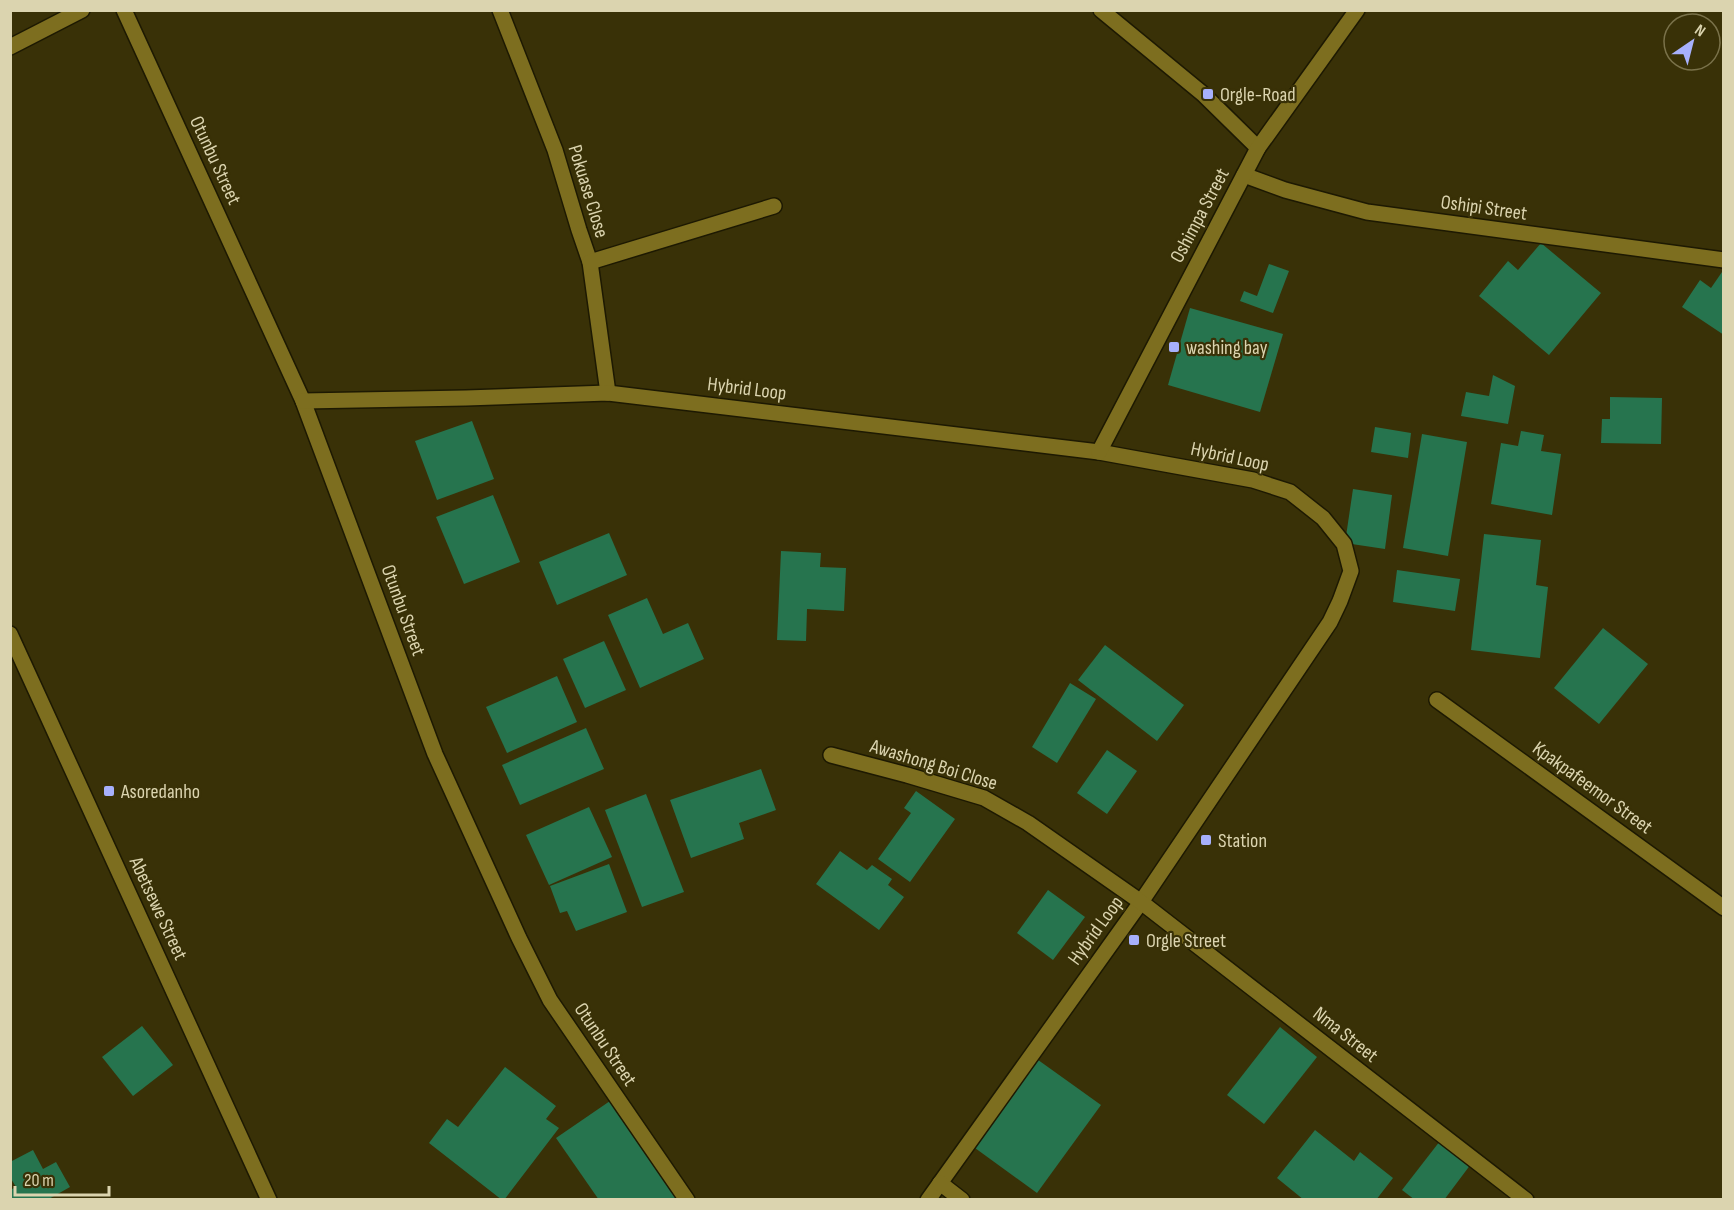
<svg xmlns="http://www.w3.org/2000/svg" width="1734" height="1210" viewBox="0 0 1734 1210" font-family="'Sofia Sans Condensed',sans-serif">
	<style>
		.building { fill: #26744e }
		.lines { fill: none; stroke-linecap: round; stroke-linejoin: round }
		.minor-casing { stroke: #1d1902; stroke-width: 18 }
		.minor { stroke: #7d6e1f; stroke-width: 15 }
		.poi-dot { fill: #a7b0fc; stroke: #393107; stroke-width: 2 }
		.labels { text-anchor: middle; stroke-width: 4.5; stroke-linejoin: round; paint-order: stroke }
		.poi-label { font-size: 20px; fill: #dbd4af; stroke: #393107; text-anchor: start }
		.street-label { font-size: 20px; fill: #dbd4af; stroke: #393107 }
	</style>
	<rect width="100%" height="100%" fill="#393107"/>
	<g class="building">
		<polygon points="1541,243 1601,293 1549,355 1479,296 1508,261 1518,270"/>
		<polygon points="1269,264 1289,271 1273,313 1240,301 1244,291 1257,296"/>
		<polygon points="1722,272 1724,273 1724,335 1682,307 1700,280 1711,288"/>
		<polygon points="1190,308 1283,334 1260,412 1168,385"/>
		<polygon points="1493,375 1515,386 1508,424 1461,416 1466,392 1489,396"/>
		<polygon points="1610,397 1662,398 1661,444 1601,443 1602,419 1610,419"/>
		<polygon points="472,421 494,479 437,500 415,441"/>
		<polygon points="1375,427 1411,433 1408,458 1371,452"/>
		<polygon points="1521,431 1544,435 1541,451 1561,454 1552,515 1491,504 1501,443 1518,446"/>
		<polygon points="1422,434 1467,442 1448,556 1403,548"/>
		<polygon points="1353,489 1392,495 1385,549 1345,543"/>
		<polygon points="493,495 520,562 464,584 436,517"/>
		<polygon points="609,533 627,575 557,605 539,562"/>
		<polygon points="1484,534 1541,540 1536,585 1548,587 1540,658 1471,650"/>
		<polygon points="781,551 821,553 820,567 846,568 844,611 807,609 806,641 777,640"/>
		<polygon points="1397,570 1460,579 1455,611 1393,602"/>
		<polygon points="647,598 663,634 688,623 704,659 640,688 608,615"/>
		<polygon points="1603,628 1648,664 1599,724 1554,688"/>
		<polygon points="604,641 626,690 585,708 563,659"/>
		<polygon points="1105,645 1184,705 1157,741 1078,680"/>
		<polygon points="557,676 577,722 507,753 486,707"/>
		<polygon points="1070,683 1096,699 1057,763 1032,747"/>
		<polygon points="586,728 604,769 520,805 502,765"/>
		<polygon points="1107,750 1137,771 1107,814 1077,793"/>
		<polygon points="761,769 776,810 739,823 744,839 691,858 670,800"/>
		<polygon points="916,791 955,819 910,882 878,859 911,813 904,808"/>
		<polygon points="646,794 684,892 642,907 605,810"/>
		<polygon points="589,807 612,857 549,885 526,835"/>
		<polygon points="840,851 867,870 872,865 892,879 888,885 904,897 879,930 816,884"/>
		<polygon points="609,864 627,912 576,931 567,911 560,913 550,886"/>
		<polygon points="1048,890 1085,917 1053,960 1017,933"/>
		<polygon points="142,1026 173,1065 133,1096 102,1057"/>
		<polygon points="1280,1027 1317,1057 1264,1124 1227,1095"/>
		<polygon points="1027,1052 1101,1105 1037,1193 964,1140"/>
		<polygon points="505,1067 556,1106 546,1119 559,1128 504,1200 502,1200 429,1143 447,1119 458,1127"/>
		<polygon points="610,1101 679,1200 599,1200 556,1138"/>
		<polygon points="1315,1130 1354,1161 1360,1152 1393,1178 1376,1200 1304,1200 1277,1178"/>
		<polygon points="1440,1141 1471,1164 1444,1200 1415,1200 1402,1190"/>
		<polygon points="33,1150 43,1169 56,1162 70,1187 47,1200 10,1200 10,1190 16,1187 10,1177 10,1162"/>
	</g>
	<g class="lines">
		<g class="minor-casing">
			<g id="minor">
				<polyline points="124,10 303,401 435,754 519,938 550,1000 687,1200"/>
				<polyline points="500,10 555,150 579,230 590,262 608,393"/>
				<polyline points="1101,10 1203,94 1258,148"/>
				<polyline points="10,47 82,10"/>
				<polyline points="1244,175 1285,190 1367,212 1724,260"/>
				<polyline points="590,262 774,206"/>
				<polyline points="303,401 466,398 608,393 1099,452 1253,480 1290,492 1323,518 1344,544 1351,571 1340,601 1330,622 1141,902 928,1200"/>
				<polyline points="1099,452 1258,148 1357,10"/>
				<polyline points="10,634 269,1200"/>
				<polyline points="1437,700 1724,908"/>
				<polyline points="831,755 907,775 984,798 1028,823 1141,902 1526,1200"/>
				<polyline points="940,1183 962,1200"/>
			</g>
		</g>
		<use href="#minor" class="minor"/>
	</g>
	<g class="poi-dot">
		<rect x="1202" y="88" width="12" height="12" rx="3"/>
		<rect x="1168" y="341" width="12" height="12" rx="3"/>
		<rect x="103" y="785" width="12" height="12" rx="3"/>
		<rect x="1200" y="834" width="12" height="12" rx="3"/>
		<rect x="1128" y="934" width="12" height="12" rx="3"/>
	</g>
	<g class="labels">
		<g class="poi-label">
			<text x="1220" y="101">Orgle-Road</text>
			<text x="1186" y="354">washing bay</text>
			<text x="121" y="798">Asoredanho</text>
			<text x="1218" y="847">Station</text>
			<text x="1146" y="947">Orgle Street</text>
		</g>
		<g class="street-label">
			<text transform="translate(216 160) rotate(65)" y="7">Otunbu Street</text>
			<text transform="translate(589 191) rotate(73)" y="7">Pokuase Close</text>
			<text transform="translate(1484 207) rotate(8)" y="7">Oshipi Street</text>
			<text transform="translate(1199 215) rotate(-62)" y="7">Oshimpa Street</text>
			<text transform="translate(747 388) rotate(7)" y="7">Hybrid Loop</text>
			<text transform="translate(1230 456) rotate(12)" y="7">Hybrid Loop</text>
			<text transform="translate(404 610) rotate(70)" y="7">Otunbu Street</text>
			<text transform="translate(934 764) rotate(17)" y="7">Awashong Boi Close</text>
			<text transform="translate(1593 787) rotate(36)" y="7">Kpakpafeemor Street</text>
			<text transform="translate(159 908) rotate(65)" y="7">Abetsewe Street</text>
			<text transform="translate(1095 930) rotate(-54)" y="7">Hybrid Loop</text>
			<text transform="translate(1346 1034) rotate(38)" y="7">Nma Street</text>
			<text transform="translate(606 1044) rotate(56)" y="7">Otunbu Street</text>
		</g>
	</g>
	<rect width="1734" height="1210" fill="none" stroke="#dbd4af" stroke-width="24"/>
	<g transform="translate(1692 42) rotate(35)"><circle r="28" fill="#393107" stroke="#7a724a" stroke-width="1.5"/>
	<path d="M0-4.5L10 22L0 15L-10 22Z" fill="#a7b0fc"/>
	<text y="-9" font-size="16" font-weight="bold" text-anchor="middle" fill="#dbd4af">N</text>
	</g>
	<path d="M15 1186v9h94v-9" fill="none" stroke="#dbd4af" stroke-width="3"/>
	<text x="24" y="1186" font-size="18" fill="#dbd4af" stroke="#393107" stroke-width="4.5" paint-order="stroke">20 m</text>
</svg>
